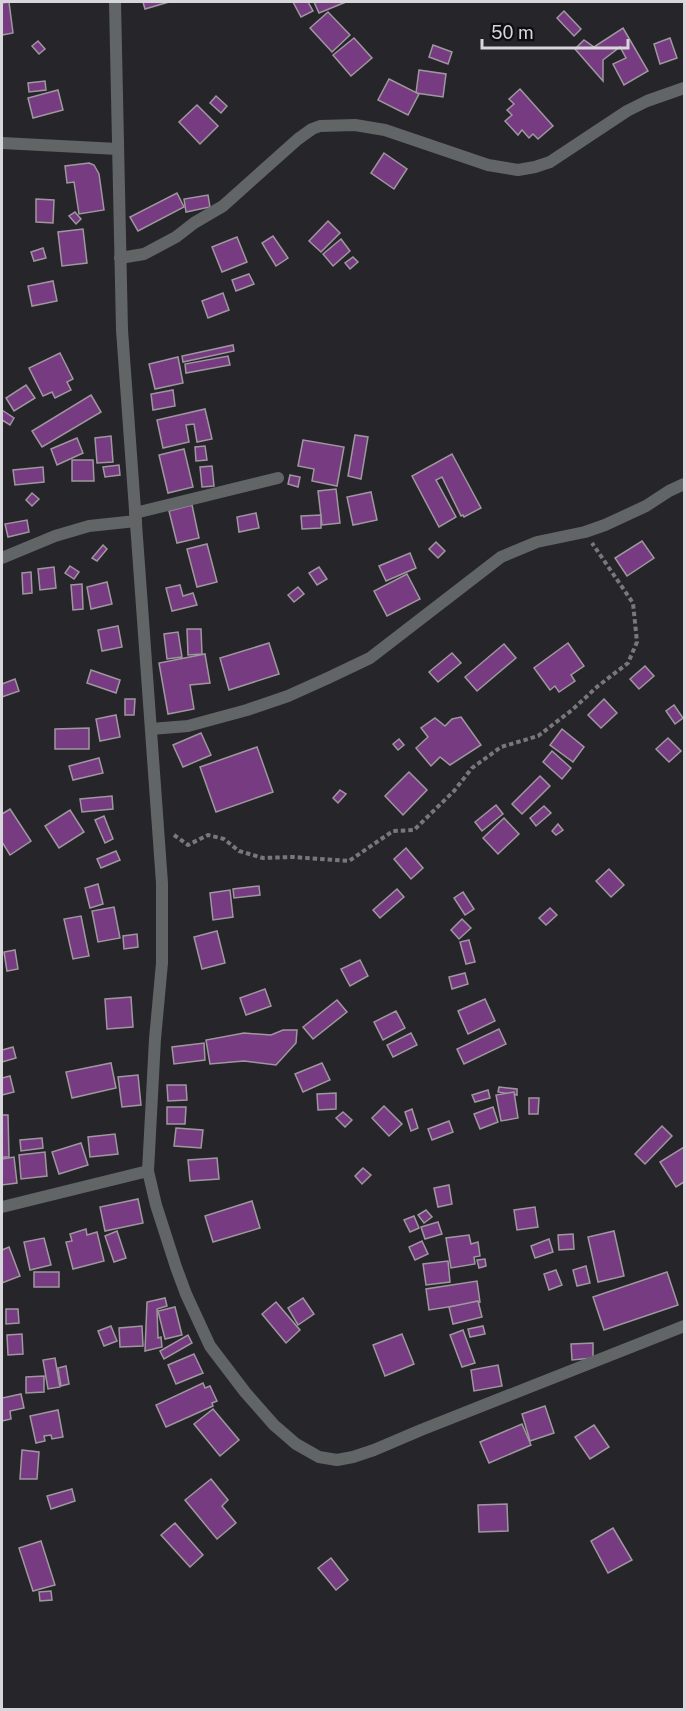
<svg xmlns="http://www.w3.org/2000/svg" width="686" height="1711" viewBox="0 0 686 1711" font-family="'Public Sans',sans-serif">
	<style>
		.building { fill: #773b81; stroke: #9e989e; stroke-width: 1.5 }
		.lines { fill: none; stroke-linecap: round; stroke-linejoin: round }
		.path { stroke: #78787c; stroke-width: 4; stroke-dasharray: 4.5 3; stroke-linecap: butt }
		.minor { stroke: #616565; stroke-width: 12 }
	</style>
	<rect width="100%" height="100%" fill="#25252a"/>
	<g class="building">
		<polygon points="9,2 13,33 2,35 2,3"/>
		<polygon points="143,2 169,2 145,9"/>
		<polygon points="293,2 308,2 313,11 301,17"/>
		<polygon points="314,2 346,2 319,13"/>
		<polygon points="564,11 581,29 574,36 557,18"/>
		<polygon points="328,12 350,35 332,52 310,28"/>
		<polygon points="623,28 648,71 624,85 613,64 626,58 620,47 603,60 603,81 575,49 584,40 594,47"/>
		<polygon points="354,38 372,58 351,76 333,55"/>
		<polygon points="670,38 677,58 660,64 654,44"/>
		<polygon points="38,41 45,49 39,54 32,46"/>
		<polygon points="433,45 452,52 448,64 429,57"/>
		<polygon points="419,70 446,74 443,97 416,93"/>
		<polygon points="389,79 419,94 408,115 378,100"/>
		<polygon points="45,81 46,90 29,92 28,83"/>
		<polygon points="520,89 553,126 538,139 533,134 529,138 522,130 518,135 505,121 512,115 507,110 514,104 509,99"/>
		<polygon points="58,90 63,110 33,118 28,98"/>
		<polygon points="216,96 227,106 221,113 210,103"/>
		<polygon points="197,105 218,126 200,144 179,122"/>
		<polygon points="384,153 407,169 394,189 371,173"/>
		<polygon points="89,163 94,165 99,174 104,210 79,214 74,182 67,183 65,166"/>
		<polygon points="177,193 184,207 138,231 130,217"/>
		<polygon points="208,195 210,207 186,212 184,199"/>
		<polygon points="36,199 54,200 53,223 36,222"/>
		<polygon points="75,212 81,219 76,224 69,216"/>
		<polygon points="328,221 340,233 321,252 309,241"/>
		<polygon points="83,229 87,263 62,266 58,232"/>
		<polygon points="273,236 288,258 276,266 262,243"/>
		<polygon points="237,237 247,262 222,272 212,247"/>
		<polygon points="341,239 350,251 333,266 323,254"/>
		<polygon points="43,248 46,258 34,261 31,252"/>
		<polygon points="353,257 358,262 350,269 345,263"/>
		<polygon points="249,274 254,284 236,291 232,280"/>
		<polygon points="53,281 57,301 32,306 28,286"/>
		<polygon points="223,293 229,310 208,318 202,301"/>
		<polygon points="233,345 234,351 183,362 182,356"/>
		<polygon points="60,353 73,379 67,382 71,390 55,398 52,392 43,396 29,368"/>
		<polygon points="228,356 230,365 186,373 185,364"/>
		<polygon points="178,357 183,383 155,389 149,364"/>
		<polygon points="26,385 35,398 14,411 6,398"/>
		<polygon points="173,390 175,406 153,410 151,394"/>
		<polygon points="91,395 101,412 42,447 32,431"/>
		<polygon points="205,409 212,439 197,442 194,424 186,425 189,442 163,448 157,420"/>
		<polygon points="2,410 14,418 10,425 2,420"/>
		<polygon points="355,435 368,437 361,479 348,476"/>
		<polygon points="111,436 113,462 97,463 95,438"/>
		<polygon points="77,438 83,453 57,465 51,449"/>
		<polygon points="303,440 344,447 337,486 312,481 314,469 298,466"/>
		<polygon points="205,446 207,460 196,461 195,447"/>
		<polygon points="184,449 193,487 168,493 159,455"/>
		<polygon points="452,454 481,508 464,517 463,515 461,516 442,477 436,480 456,517 439,527 412,476"/>
		<polygon points="72,460 93,460 94,481 72,481"/>
		<polygon points="119,465 120,475 105,477 103,467"/>
		<polygon points="212,466 214,486 202,487 200,467"/>
		<polygon points="43,467 44,482 15,485 13,470"/>
		<polygon points="290,475 300,477 298,487 288,484"/>
		<polygon points="336,489 340,523 322,525 318,491"/>
		<polygon points="371,492 377,520 353,525 347,497"/>
		<polygon points="32,493 39,499 32,506 26,500"/>
		<polygon points="192,505 199,538 177,543 169,511"/>
		<polygon points="256,513 259,528 239,532 237,517"/>
		<polygon points="321,515 321,528 302,529 301,516"/>
		<polygon points="27,520 29,532 8,537 5,524"/>
		<polygon points="642,541 654,558 627,576 615,558"/>
		<polygon points="436,542 445,551 438,558 429,549"/>
		<polygon points="207,544 217,582 197,587 187,549"/>
		<polygon points="103,545 107,549 97,561 92,558"/>
		<polygon points="410,553 416,568 386,581 379,566"/>
		<polygon points="70,566 79,572 74,579 65,573"/>
		<polygon points="54,567 56,588 40,590 38,569"/>
		<polygon points="319,567 327,579 317,585 309,573"/>
		<polygon points="31,572 32,593 23,594 22,573"/>
		<polygon points="407,574 420,599 387,616 374,591"/>
		<polygon points="107,582 112,604 91,609 87,587"/>
		<polygon points="82,584 83,609 73,610 71,585"/>
		<polygon points="180,585 183,596 193,593 197,605 172,611 166,588"/>
		<polygon points="298,587 304,594 294,602 288,595"/>
		<polygon points="118,626 122,647 102,651 98,630"/>
		<polygon points="187,629 201,629 202,654 188,655"/>
		<polygon points="178,632 182,657 167,659 164,634"/>
		<polygon points="269,643 279,674 229,690 220,658"/>
		<polygon points="568,643 584,666 571,675 575,681 559,692 555,686 550,690 534,668"/>
		<polygon points="504,644 516,658 477,691 465,677"/>
		<polygon points="452,653 461,663 438,682 429,672"/>
		<polygon points="205,654 210,683 190,685 194,709 168,714 159,663"/>
		<polygon points="645,666 654,676 639,689 630,679"/>
		<polygon points="91,670 120,680 116,693 87,683"/>
		<polygon points="15,679 19,691 2,697 2,684"/>
		<polygon points="125,699 135,699 134,715 125,715"/>
		<polygon points="604,699 617,713 601,728 588,715"/>
		<polygon points="674,705 683,718 675,724 666,711"/>
		<polygon points="116,715 120,737 100,741 96,719"/>
		<polygon points="461,717 481,745 450,765 440,757 431,766 416,748 428,737 421,728 435,718 445,726 452,719"/>
		<polygon points="89,728 89,749 55,749 55,729"/>
		<polygon points="562,729 584,747 573,762 550,745"/>
		<polygon points="201,733 211,755 183,767 173,745"/>
		<polygon points="668,738 681,751 669,762 656,749"/>
		<polygon points="399,739 404,745 398,750 393,744"/>
		<polygon points="257,747 273,792 216,812 200,767"/>
		<polygon points="552,751 571,768 562,779 543,762"/>
		<polygon points="99,758 103,773 73,780 69,766"/>
		<polygon points="409,772 427,790 403,815 385,796"/>
		<polygon points="540,776 550,786 522,814 512,804"/>
		<polygon points="340,790 346,794 338,803 333,798"/>
		<polygon points="112,796 113,809 82,812 80,799"/>
		<polygon points="496,805 503,814 482,831 475,822"/>
		<polygon points="544,806 551,813 536,826 530,818"/>
		<polygon points="10,809 31,841 10,855 2,842 2,814"/>
		<polygon points="70,810 84,832 59,848 45,826"/>
		<polygon points="104,816 113,839 105,843 95,820"/>
		<polygon points="504,818 519,834 498,854 483,838"/>
		<polygon points="558,824 563,830 556,835 552,831"/>
		<polygon points="406,848 423,868 411,879 394,859"/>
		<polygon points="116,851 120,860 101,868 97,859"/>
		<polygon points="609,869 624,885 611,897 596,881"/>
		<polygon points="98,884 103,904 90,908 85,888"/>
		<polygon points="259,886 260,895 234,898 233,889"/>
		<polygon points="397,889 404,897 380,918 373,910"/>
		<polygon points="230,890 233,917 213,920 210,893"/>
		<polygon points="463,892 474,909 465,915 454,898"/>
		<polygon points="114,907 120,938 98,942 92,911"/>
		<polygon points="550,908 557,915 546,925 539,918"/>
		<polygon points="81,916 89,956 73,959 64,919"/>
		<polygon points="462,919 471,928 459,939 451,930"/>
		<polygon points="217,931 225,963 202,969 194,937"/>
		<polygon points="137,934 138,947 124,949 123,936"/>
		<polygon points="469,940 475,962 466,964 460,942"/>
		<polygon points="15,950 18,969 7,971 4,952"/>
		<polygon points="360,960 368,976 350,986 341,969"/>
		<polygon points="465,973 468,984 452,989 449,977"/>
		<polygon points="265,989 271,1006 246,1015 240,998"/>
		<polygon points="131,997 133,1027 107,1029 105,999"/>
		<polygon points="485,999 495,1021 468,1034 458,1011"/>
		<polygon points="337,1000 347,1012 313,1039 303,1027"/>
		<polygon points="396,1011 405,1028 383,1040 374,1022"/>
		<polygon points="499,1029 506,1044 464,1064 457,1049"/>
		<polygon points="283,1030 297,1030 296,1043 276,1065 244,1061 210,1064 206,1040 244,1033 271,1035"/>
		<polygon points="411,1033 417,1045 393,1057 387,1045"/>
		<polygon points="204,1043 205,1060 174,1064 172,1047"/>
		<polygon points="13,1047 16,1058 2,1062 2,1050"/>
		<polygon points="111,1063 116,1088 72,1098 66,1072"/>
		<polygon points="322,1063 330,1080 303,1092 295,1074"/>
		<polygon points="138,1075 141,1105 122,1107 118,1077"/>
		<polygon points="10,1076 14,1092 2,1095 2,1078"/>
		<polygon points="167,1085 186,1085 187,1100 168,1101"/>
		<polygon points="499,1087 517,1089 517,1095 498,1092"/>
		<polygon points="488,1090 490,1098 475,1102 472,1095"/>
		<polygon points="514,1092 518,1118 501,1121 496,1095"/>
		<polygon points="336,1093 336,1109 318,1110 317,1094"/>
		<polygon points="529,1098 539,1098 538,1114 529,1114"/>
		<polygon points="384,1106 402,1124 389,1136 372,1118"/>
		<polygon points="167,1107 186,1107 185,1124 167,1124"/>
		<polygon points="493,1107 498,1122 480,1129 474,1114"/>
		<polygon points="412,1109 418,1128 411,1131 405,1112"/>
		<polygon points="343,1112 352,1120 345,1127 336,1118"/>
		<polygon points="2,1115 8,1115 9,1157 2,1157"/>
		<polygon points="449,1121 453,1132 432,1140 428,1129"/>
		<polygon points="662,1126 672,1136 645,1164 635,1154"/>
		<polygon points="176,1128 203,1130 201,1148 174,1146"/>
		<polygon points="115,1134 118,1154 90,1157 88,1137"/>
		<polygon points="42,1138 43,1148 21,1151 20,1140"/>
		<polygon points="81,1143 88,1165 59,1174 52,1152"/>
		<polygon points="684,1147 684,1182 676,1187 660,1162"/>
		<polygon points="45,1152 47,1176 21,1179 19,1155"/>
		<polygon points="14,1157 17,1183 2,1185 2,1159"/>
		<polygon points="217,1158 219,1179 190,1181 188,1160"/>
		<polygon points="363,1168 371,1175 362,1184 355,1176"/>
		<polygon points="449,1185 452,1204 438,1207 434,1188"/>
		<polygon points="138,1199 143,1223 105,1231 100,1207"/>
		<polygon points="252,1201 260,1228 213,1242 205,1216"/>
		<polygon points="535,1207 538,1227 517,1230 514,1210"/>
		<polygon points="426,1210 432,1217 424,1223 418,1215"/>
		<polygon points="414,1216 419,1228 410,1232 404,1220"/>
		<polygon points="438,1222 442,1234 425,1239 421,1227"/>
		<polygon points="86,1229 87,1235 97,1232 104,1261 73,1269 66,1242 72,1241 70,1234"/>
		<polygon points="117,1231 126,1258 114,1262 105,1236"/>
		<polygon points="614,1231 624,1276 598,1282 588,1237"/>
		<polygon points="573,1234 574,1249 559,1250 558,1235"/>
		<polygon points="469,1235 471,1244 478,1242 480,1256 474,1257 475,1264 451,1268 446,1238"/>
		<polygon points="44,1238 51,1265 30,1270 24,1242"/>
		<polygon points="549,1239 553,1252 535,1258 531,1246"/>
		<polygon points="422,1241 428,1254 415,1260 409,1247"/>
		<polygon points="9,1247 20,1276 2,1283 2,1250"/>
		<polygon points="485,1259 486,1266 479,1268 477,1260"/>
		<polygon points="448,1261 450,1282 426,1285 423,1264"/>
		<polygon points="586,1266 590,1283 577,1286 573,1270"/>
		<polygon points="556,1270 562,1285 549,1290 544,1274"/>
		<rect x="34" y="1272" width="25" height="15"/>
		<polygon points="667,1272 678,1305 604,1330 593,1297"/>
		<polygon points="477,1281 480,1302 429,1310 426,1289"/>
		<polygon points="165,1298 167,1306 157,1309 158,1338 161,1337 162,1347 145,1351 147,1302"/>
		<polygon points="303,1298 314,1314 298,1325 288,1308"/>
		<polygon points="478,1301 482,1317 453,1324 449,1307"/>
		<polygon points="276,1302 300,1330 286,1343 262,1314"/>
		<polygon points="175,1307 182,1335 165,1339 158,1311"/>
		<polygon points="6,1309 18,1309 19,1323 6,1324"/>
		<polygon points="111,1326 117,1341 104,1346 98,1331"/>
		<polygon points="142,1326 143,1346 120,1347 119,1328"/>
		<polygon points="483,1326 485,1334 470,1337 468,1329"/>
		<polygon points="463,1330 475,1363 462,1367 450,1335"/>
		<polygon points="22,1334 23,1354 8,1355 7,1335"/>
		<polygon points="402,1334 414,1364 385,1376 373,1345"/>
		<polygon points="188,1335 192,1343 164,1359 160,1351"/>
		<polygon points="593,1343 593,1358 572,1360 571,1344"/>
		<polygon points="194,1354 203,1373 176,1384 168,1365"/>
		<polygon points="55,1358 60,1387 48,1389 43,1360"/>
		<polygon points="498,1365 502,1386 474,1391 471,1370"/>
		<polygon points="66,1366 69,1384 61,1386 58,1368"/>
		<polygon points="44,1376 44,1392 26,1393 26,1377"/>
		<polygon points="203,1383 205,1388 210,1386 217,1401 212,1403 213,1406 166,1427 156,1405"/>
		<polygon points="21,1394 24,1408 10,1411 11,1419 2,1421 2,1398"/>
		<polygon points="545,1406 554,1433 530,1441 522,1414"/>
		<polygon points="213,1409 239,1440 220,1456 194,1424"/>
		<polygon points="58,1410 63,1437 52,1439 51,1435 44,1436 45,1441 36,1443 30,1416"/>
		<polygon points="522,1424 531,1445 489,1463 480,1442"/>
		<polygon points="594,1425 609,1447 590,1459 575,1437"/>
		<polygon points="22,1450 39,1452 37,1479 20,1479"/>
		<polygon points="211,1479 228,1500 222,1506 236,1523 217,1539 185,1500"/>
		<polygon points="72,1489 75,1501 51,1509 47,1496"/>
		<polygon points="507,1504 508,1531 479,1532 478,1505"/>
		<polygon points="175,1523 203,1555 190,1567 161,1535"/>
		<polygon points="613,1528 632,1560 608,1573 591,1541"/>
		<polygon points="41,1541 55,1585 33,1591 19,1548"/>
		<polygon points="331,1558 348,1580 336,1590 318,1568"/>
		<polygon points="51,1591 52,1600 40,1601 39,1592"/>
	</g>
	<g class="lines">
		<polyline class="path" points="174,835 188,845 208,835 224,839 239,851 263,858 293,857 349,861 393,831 414,830 454,791 472,768 501,747 538,736 572,710 598,686 628,663 637,642 633,603 592,543"/>
		<g class="minor">
			<polyline points="2,143 118,149"/>
			<polyline points="120,258 144,254 176,237 194,223 223,206 298,139 312,129 320,126 355,125 385,130 488,165 518,170 535,167 550,162 627,111 647,101 684,88"/>
			<polyline points="135,513 278,478"/>
			<polyline points="2,558 55,536 89,526 136,521"/>
			<polyline points="151,729 188,726 247,710 288,696 328,678 370,658 501,557 537,542 585,532 605,525 646,506 669,491 684,484"/>
			<polyline points="148,1171 156,1205 176,1267 186,1294 210,1346 245,1392 274,1425 296,1444 319,1457 337,1460 353,1457 374,1450 421,1430 684,1326"/>
			<polyline points="2,1207 148,1171 155,1039 162,963 162,883 122,330 115,2"/>
		</g>
	</g>
	<rect width="686" height="1711" fill="none" stroke="#d7d7db" stroke-width="6"/>
	<path d="M482 39v9h146v-9" fill="none" stroke="#d7d7db" stroke-width="3"/>
	<text x="491" y="39" font-size="18" fill="#d7d7db" stroke="#0e0e11" stroke-width="4.5" paint-order="stroke">50 m</text>
</svg>
